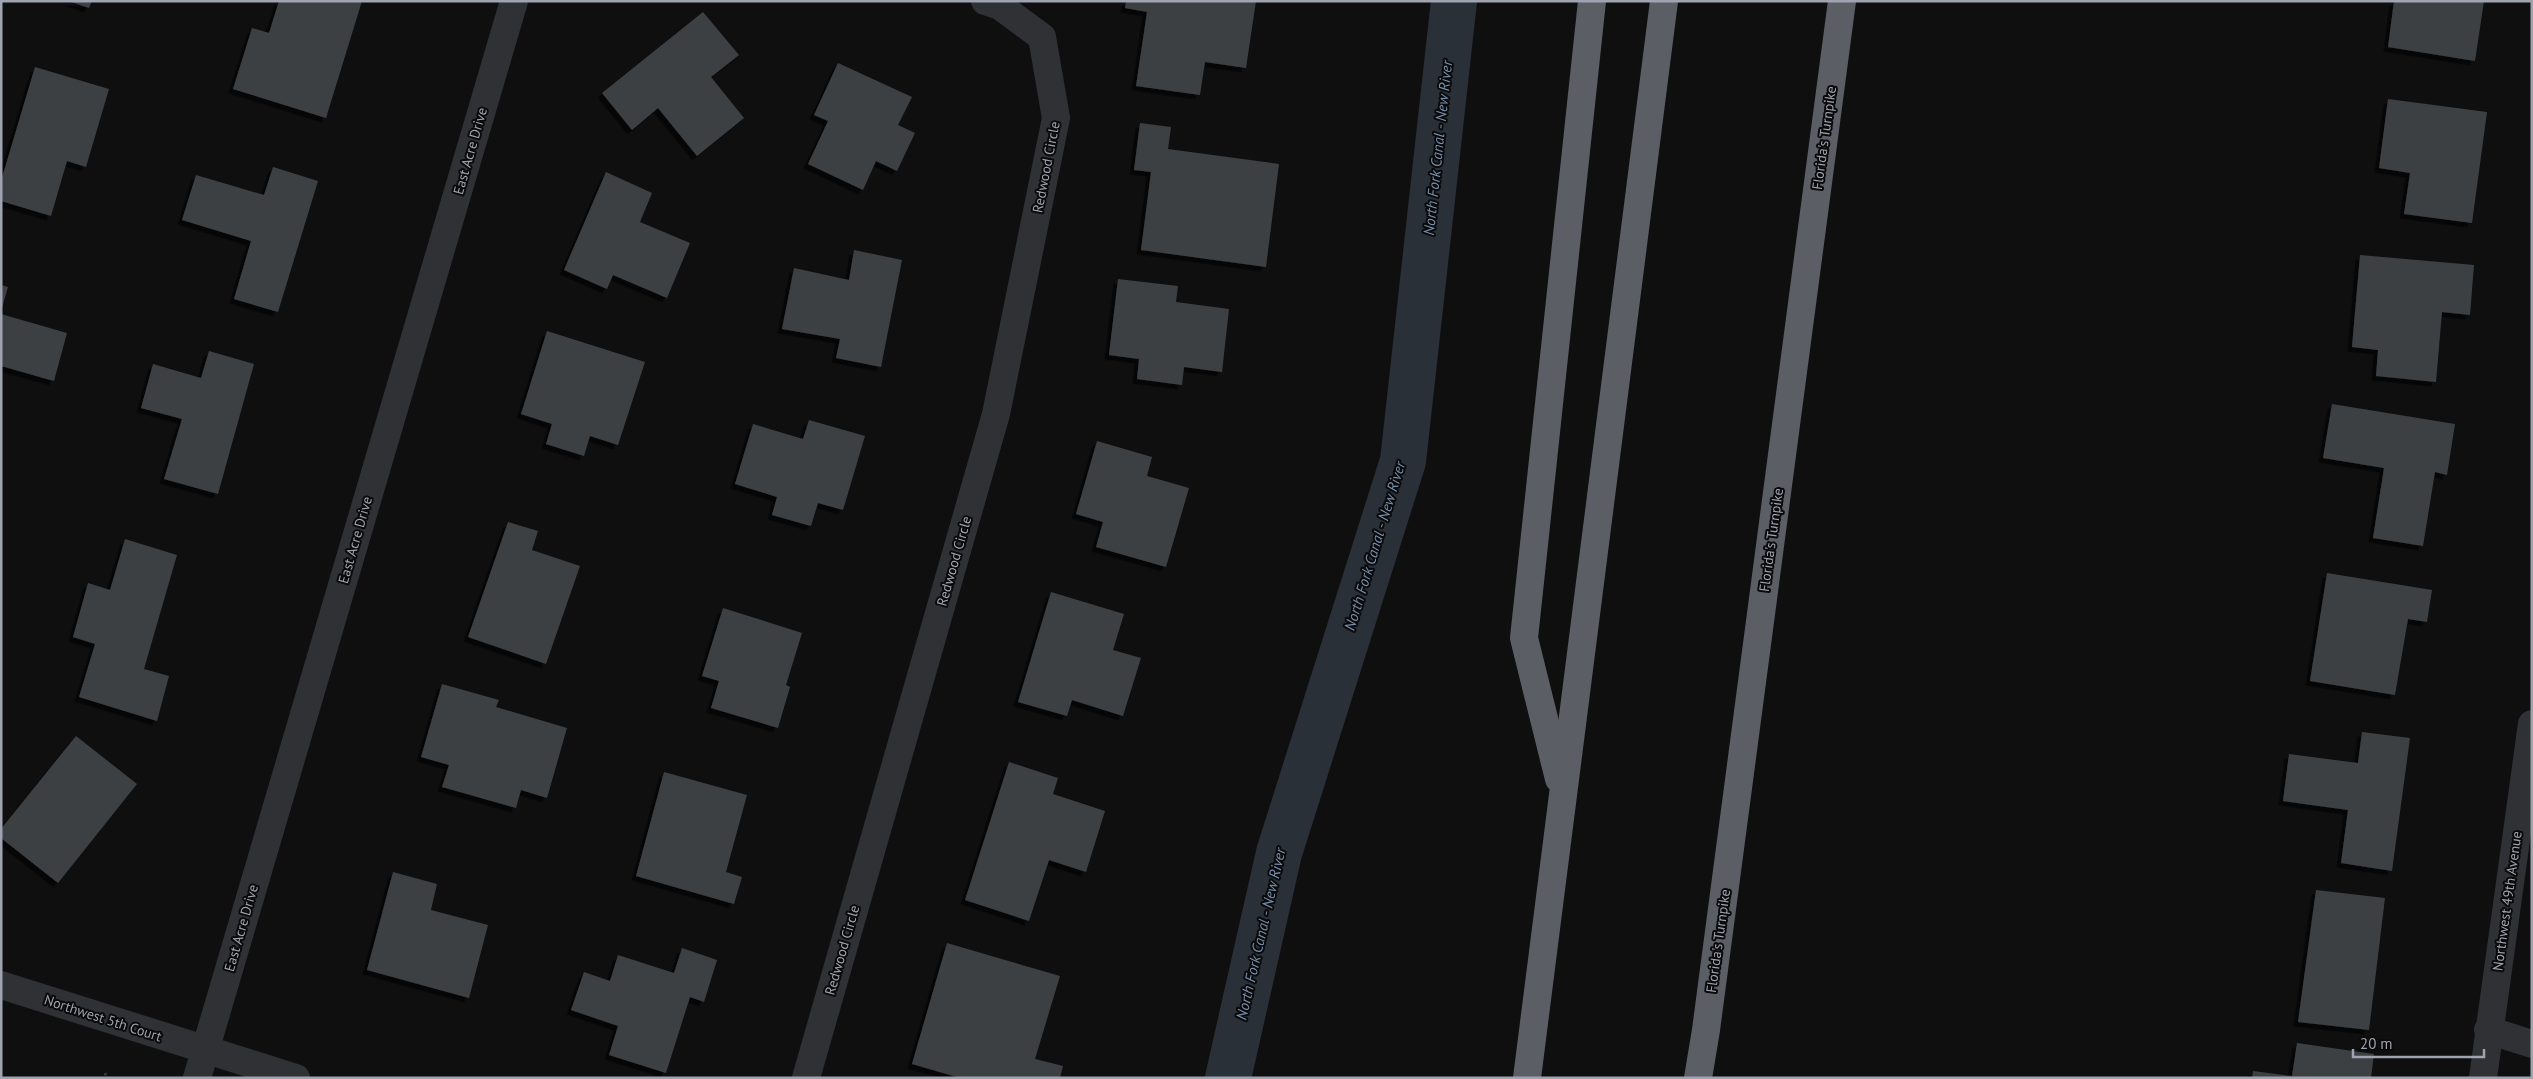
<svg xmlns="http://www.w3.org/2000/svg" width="2533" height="1079" viewBox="0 0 2533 1079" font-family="'PT Sans',sans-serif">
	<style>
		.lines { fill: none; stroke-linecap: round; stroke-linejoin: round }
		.canal { stroke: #293038; stroke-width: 46 }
		.building { fill: #3e3f43; filter: url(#shadow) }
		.path { stroke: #36373c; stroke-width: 3; stroke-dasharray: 2.5 4; stroke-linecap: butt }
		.minor { stroke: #303135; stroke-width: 28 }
		.highway { stroke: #5c5e66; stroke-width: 28 }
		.labels { text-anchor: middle; stroke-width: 4; stroke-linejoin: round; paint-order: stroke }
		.street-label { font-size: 14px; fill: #a0a4b1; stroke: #0a0a0b }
		.water-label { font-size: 15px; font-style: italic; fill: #778fac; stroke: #0a0a0b }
	</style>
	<defs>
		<filter id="shadow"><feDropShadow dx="-4.5" dy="4.5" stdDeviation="0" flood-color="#0009"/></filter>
	</defs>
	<rect width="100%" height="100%" fill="#0f0f10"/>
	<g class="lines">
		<polyline class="canal" points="1228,1078 1279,853 1403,461 1454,1"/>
	</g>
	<g class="building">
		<polygon points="68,1 92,1 89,8"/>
		<polygon points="279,1 362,1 326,118 233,89 252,28 269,33"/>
		<polygon points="1126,1 1256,1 1246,68 1205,62 1200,95 1136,86 1147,12 1125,8"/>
		<polygon points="2394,1 2484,1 2475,61 2388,47"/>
		<polygon points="703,12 739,55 711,77 744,118 697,156 658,108 632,130 602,93"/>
		<polygon points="838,63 912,97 898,125 915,133 897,171 876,161 863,190 808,164 828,121 814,115"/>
		<polygon points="35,67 109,89 86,167 67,161 51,216 1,201 1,181"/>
		<polygon points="2388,99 2487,112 2472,223 2404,214 2410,173 2379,168"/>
		<polygon points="1140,123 1171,127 1168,149 1279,164 1266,267 1141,250 1151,172 1134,170"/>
		<polygon points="273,167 318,181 278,312 234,299 251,241 182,220 196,175 264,195"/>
		<polygon points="606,172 652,193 640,222 690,243 667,298 613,275 607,289 564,270"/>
		<polygon points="854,250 902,260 881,367 836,358 840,339 782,329 794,268 849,280"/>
		<polygon points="2360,255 2474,265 2470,315 2442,312 2436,382 2376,376 2378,350 2352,347"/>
		<polygon points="1118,279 1178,286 1176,302 1229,309 1222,372 1184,367 1182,385 1137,379 1139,359 1109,355"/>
		<polygon points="1,285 8,287 2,308 1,307"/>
		<polygon points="1,314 67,333 54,381 1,366"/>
		<polygon points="547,331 645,362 618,445 590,436 584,456 546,444 552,424 521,414"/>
		<polygon points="209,351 254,364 218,494 164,479 182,419 141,408 153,364 201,378"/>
		<polygon points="2332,404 2455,424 2447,475 2435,472 2423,546 2373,538 2384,468 2323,458"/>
		<polygon points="809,420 865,436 843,510 818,503 811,526 772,515 777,497 735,484 753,424 803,439"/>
		<polygon points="1097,441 1152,457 1147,476 1189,488 1166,567 1096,547 1103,522 1076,514"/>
		<polygon points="508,522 538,531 532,550 580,566 546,664 468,637"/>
		<polygon points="125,539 177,555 144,669 169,676 157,721 79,697 95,644 73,637 88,583 110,590"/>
		<polygon points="2327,573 2432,590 2427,622 2408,619 2395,695 2310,681"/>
		<polygon points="1051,592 1124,614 1113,650 1141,658 1123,716 1072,700 1067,716 1018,702"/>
		<polygon points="723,608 802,633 786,685 790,687 778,728 711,708 719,681 702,676"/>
		<polygon points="442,684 499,700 496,707 567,728 547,798 521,790 516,808 442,787 449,765 421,757"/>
		<polygon points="2362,732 2410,738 2392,871 2341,863 2348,810 2283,801 2289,754 2358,763"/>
		<polygon points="76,736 137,784 58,883 1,838 1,829"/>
		<polygon points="1009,762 1058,778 1053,794 1105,811 1086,872 1049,860 1029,921 965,900"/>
		<polygon points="664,772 747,795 726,872 742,877 734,904 636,876"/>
		<polygon points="393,872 437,884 431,910 488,925 469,998 367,970"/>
		<polygon points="2316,890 2385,898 2369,1030 2298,1022"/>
		<polygon points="947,943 1060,976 1035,1059 1063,1066 1060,1078 960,1078 912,1064"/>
		<polygon points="682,948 717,960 704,1002 690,997 666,1073 609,1055 618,1026 571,1010 584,972 610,981 618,955 674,973"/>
		<polygon points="2297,1043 2374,1054 2371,1078 2252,1078 2253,1071 2292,1076"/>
	</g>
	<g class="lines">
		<polyline class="path" points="105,1073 107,1078"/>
		<g class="minor">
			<polyline points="1,985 296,1078"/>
			<polyline points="2488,1030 2532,1044"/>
			<polyline points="197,1078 514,1"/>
			<polyline points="806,1078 996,414 1056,118 1042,37 1000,6 985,1"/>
			<polyline points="2483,1078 2532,724"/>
		</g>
		<g class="highway">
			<polyline points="1559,779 1524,638 1592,1"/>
			<polyline points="1527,1078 1664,1"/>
			<polyline points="1698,1078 1706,1030 1842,1"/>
		</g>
	</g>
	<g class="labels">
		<g class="street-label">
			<text transform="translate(1824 138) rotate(-82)" y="5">Florida's Turnpike</text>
			<text transform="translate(470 151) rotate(-74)" y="5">East Acre Drive</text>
			<text transform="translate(1046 167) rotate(-79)" y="5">Redwood Circle</text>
			<text transform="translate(355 540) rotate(-74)" y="5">East Acre Drive</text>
			<text transform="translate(1771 540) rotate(-82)" y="5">Florida's Turnpike</text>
			<text transform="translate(954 561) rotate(-74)" y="5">Redwood Circle</text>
			<text transform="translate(2507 901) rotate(-82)" y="5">Northwest 49th Avenue</text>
			<text transform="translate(241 928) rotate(-74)" y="5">East Acre Drive</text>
			<text transform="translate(1718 941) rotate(-82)" y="5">Florida's Turnpike</text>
			<text transform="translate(842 950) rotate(-74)" y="5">Redwood Circle</text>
			<text transform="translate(103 1018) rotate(18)" y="5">Northwest 5th Court</text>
		</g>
		<g class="water-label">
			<text transform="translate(1438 148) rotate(-84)" y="5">North Fork Canal - New River</text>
			<text transform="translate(1375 546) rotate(-73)" y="5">North Fork Canal - New River</text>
			<text transform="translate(1261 934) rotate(-77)" y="5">North Fork Canal - New River</text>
		</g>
	</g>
	<rect width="2533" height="1079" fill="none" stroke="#a0a4b1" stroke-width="5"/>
	<path d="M2353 1049v8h131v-8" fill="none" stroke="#a0a4b1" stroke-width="2.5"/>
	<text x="2360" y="1049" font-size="15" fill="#a0a4b1" stroke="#0a0a0b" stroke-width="4" paint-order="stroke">20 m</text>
</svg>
